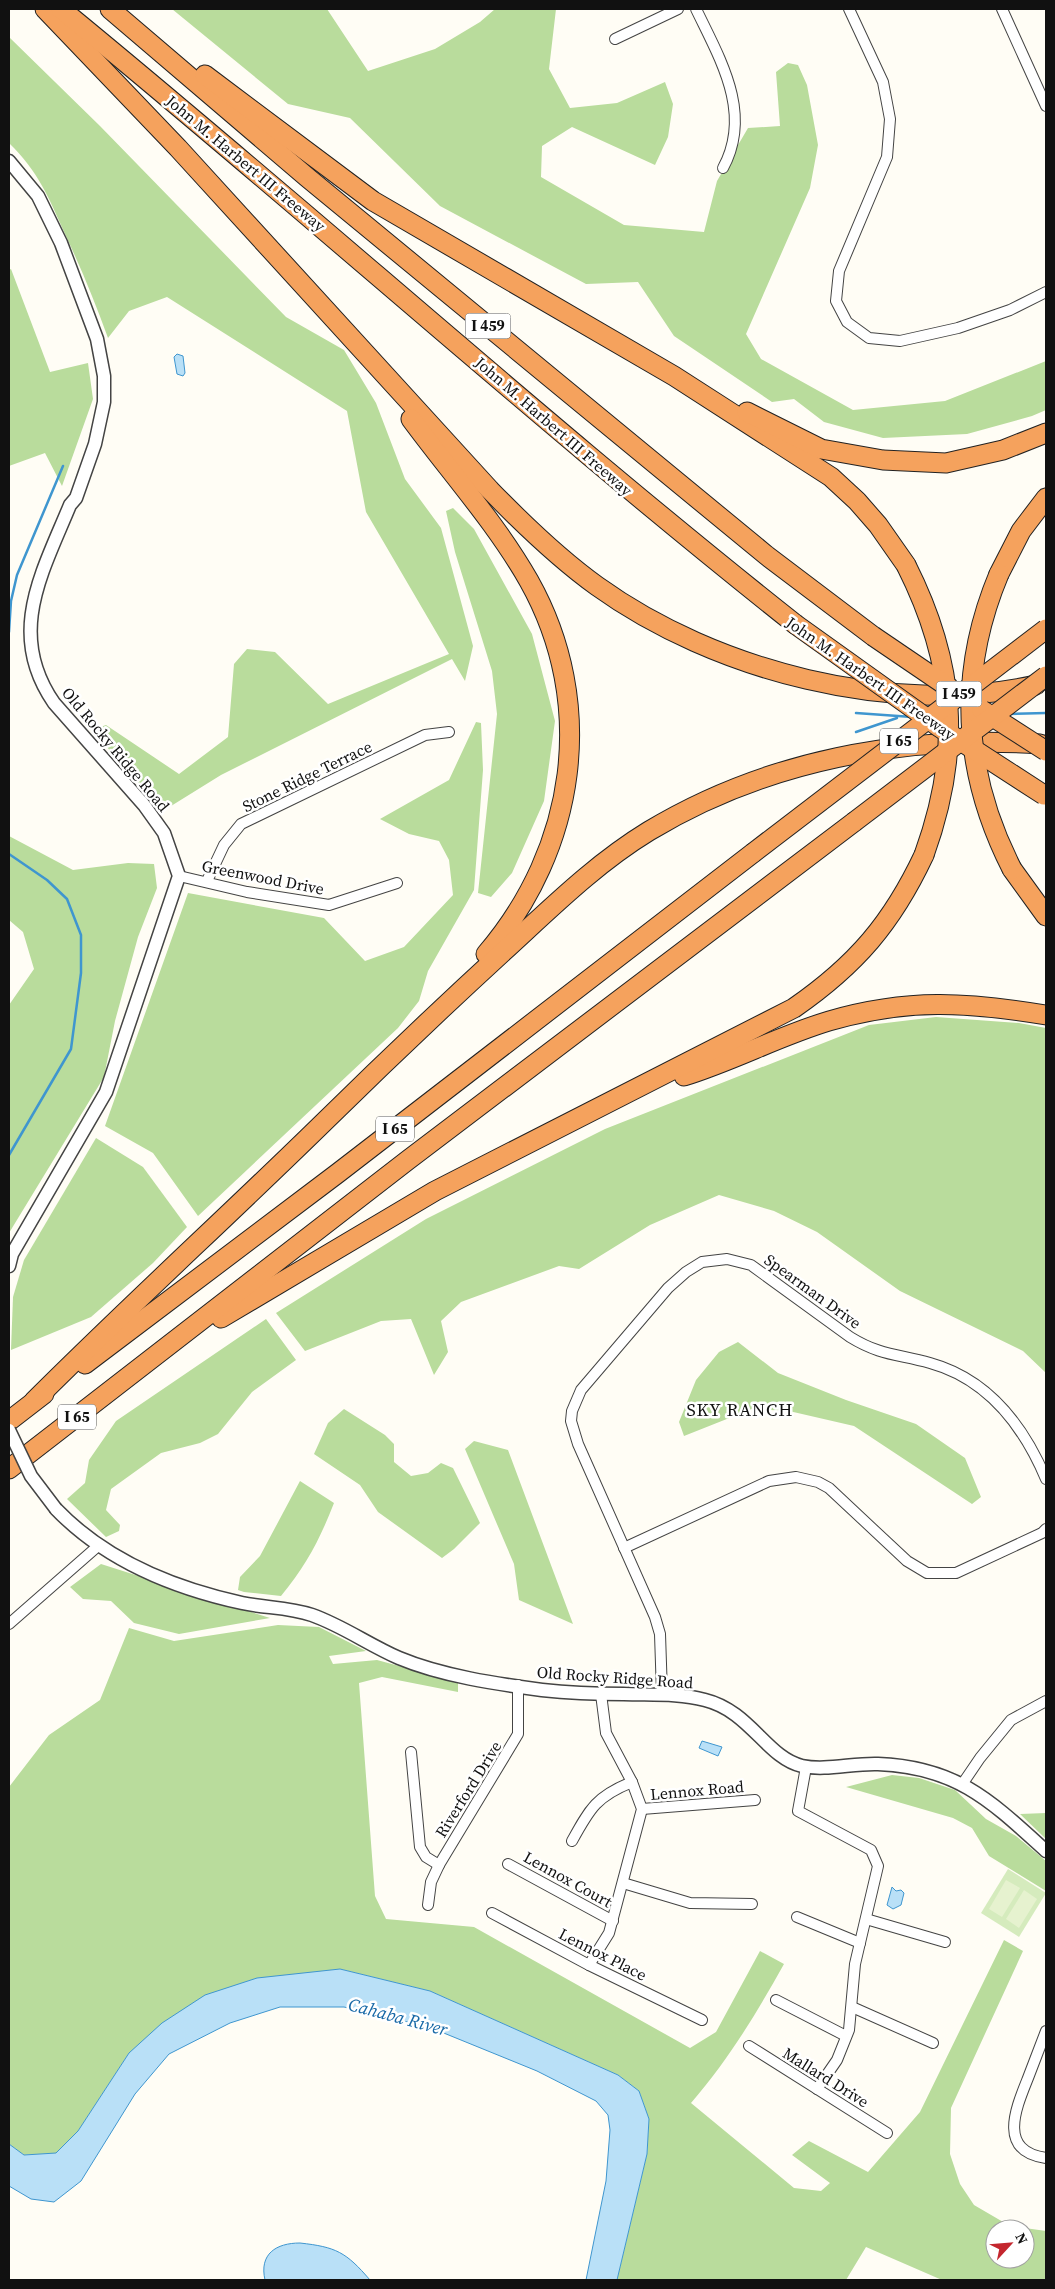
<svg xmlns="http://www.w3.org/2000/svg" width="1055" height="2289" viewBox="0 0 1055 2289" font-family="'Source Serif 4',serif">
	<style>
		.green { fill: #d5ebbd }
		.forest { fill: #b9dc9c; fill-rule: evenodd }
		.pitch { fill: #e6f2cf }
		.water { fill: #b9e0f7; stroke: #3f96cf }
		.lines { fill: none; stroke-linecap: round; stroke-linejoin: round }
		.stream { stroke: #3f96cf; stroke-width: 2.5 }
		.minor-casing { stroke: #444; stroke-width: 12 }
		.tertiary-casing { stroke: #444; stroke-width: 15 }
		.motorway-casing { stroke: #222; stroke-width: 21 }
		.minor { stroke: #fff; stroke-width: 10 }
		.tertiary { stroke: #fff; stroke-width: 12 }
		.motorway { stroke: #f5a25d; stroke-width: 19 }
		.tertiary-bridge-casing { stroke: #444; stroke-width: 15; stroke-linecap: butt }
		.motorway-bridge-casing { stroke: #222; stroke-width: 21; stroke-linecap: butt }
		.tertiary-bridge { stroke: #fff; stroke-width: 12 }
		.motorway-bridge { stroke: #f5a25d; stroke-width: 19 }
		.labels { text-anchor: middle; stroke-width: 5; stroke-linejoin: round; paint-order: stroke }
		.shield { fill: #fff; stroke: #585858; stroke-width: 1 }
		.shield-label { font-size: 15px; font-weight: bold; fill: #111 }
		.street-label { font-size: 16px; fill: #111; stroke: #fff }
		.neighbourhood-label { font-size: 18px; letter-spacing: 1px; fill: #111; stroke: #fff }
		.water-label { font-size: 18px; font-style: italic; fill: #1768a6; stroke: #fff }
	</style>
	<rect width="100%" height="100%" fill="#fffdf5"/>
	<polygon class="green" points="1008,1869 1046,1893 1019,1937 981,1913"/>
	<g class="forest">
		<polygon points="172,9 327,9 368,71 435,49 480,22 495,9 556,9 549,69 570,108 617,103 665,82 673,104 668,137 655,165 572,127 542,146 541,177 624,225 704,232 717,181 748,128 780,126 776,72 788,63 798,65 807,85 818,145 810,188 746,334 761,359 853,410 945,401 1046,361 1046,410 1032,416 967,434 883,438 824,422 794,399 772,402 674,336 638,282 586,284 440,206 350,118 288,104"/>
		<path d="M9,37L100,126L286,317L344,350L376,403L405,479L441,528L473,646L465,681L452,659L221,775L163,811L92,730L106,725L179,774L228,737L234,664L247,649L275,652L328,704L449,654L366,512L347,411L167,297L129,311L108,338C95,302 81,268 65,234C49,198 38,171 9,143Z"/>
		<polygon points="11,269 50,372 88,363 93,399 62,486 45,453 9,466 9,270"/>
		<polygon points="453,508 474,529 532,634 555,721 544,801 512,873 491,897 478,893 497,714 492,671 455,552 446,511"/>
		<polygon points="476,722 481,723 483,770 474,890 428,971 419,1001 398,1028 198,1216 153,1153 105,1126 188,893 324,918 365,961 404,947 453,895 449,860 439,841 409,834 380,819 449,780"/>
		<polygon points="9,836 73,870 128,863 154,864 157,888 138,937 115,1021 104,1077 9,1233 9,1005 34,969 23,932 9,920"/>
		<polygon points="936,1017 1019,1023 1046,1028 1046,1373 1023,1351 900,1291 817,1232 774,1211 719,1195 650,1225 579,1269 559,1266 461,1302 441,1321 448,1352 434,1375 411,1319 381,1321 305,1351 276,1313 426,1219 605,1129 869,1025"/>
		<polygon points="96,1138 143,1167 187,1227 153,1263 91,1317 11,1350 13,1297 24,1260"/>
		<polygon points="266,1319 296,1360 252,1392 218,1434 200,1443 161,1453 111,1489 106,1510 120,1525 119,1531 106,1537 67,1499 85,1483 89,1460 116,1421"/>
		<polygon points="738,1342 778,1373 846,1400 916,1424 965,1458 981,1497 972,1504 854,1426 789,1411 752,1409 684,1436 679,1422 696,1380 719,1352"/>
		<polygon points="344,1409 385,1435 394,1444 394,1462 411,1476 428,1473 441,1463 453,1468 480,1523 454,1549 442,1558 378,1512 360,1485 314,1454 328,1423"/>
		<polygon points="474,1441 508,1450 573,1624 519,1600 514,1564 465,1449"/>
		<path d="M300,1481L334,1503C320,1539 306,1566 281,1596L244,1592L238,1590L240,1577L260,1556Z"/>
		<polygon points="101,1564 270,1618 179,1634 134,1623 111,1601 83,1599 70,1587"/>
		<path d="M278,1625L319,1627L366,1651L329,1656L333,1664L377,1660L458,1682V1692L382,1677L359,1683L375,1896L386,1919L474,1927L690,2048L716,2032L760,1951L784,1964C756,2014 729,2059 691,2103L794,2188L821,2191L830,2183L792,2155L809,2141L868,2172L920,2112L1004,1940L1023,1951L951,2108L950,2154L960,2184L974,2205L1010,2226L1046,2231V2280H942L866,2247L846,2280H617L647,2154L649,2119L639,2091L618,2075L430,1991L340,1969L129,2053L78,2131L56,2154L24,2155L9,2144V1787L49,1735L100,1700L129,1628L174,1641ZM995,2229H1025V2259H995Z"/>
		<polygon points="892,1775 919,1778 955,1790 986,1819 1016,1836 1046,1861 1046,1891 989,1856 972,1828 953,1818 846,1787"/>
		<polygon points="1046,1813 1046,1839 1020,1814"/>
	</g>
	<g class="pitch">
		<polygon points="1006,1880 1020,1888 1002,1917 989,1909"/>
		<polygon points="1024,1890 1037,1899 1019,1928 1006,1919"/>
	</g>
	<g class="water">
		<polygon points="177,354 183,356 185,373 183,376 177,374 174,357"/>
		<polygon points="702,1741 722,1747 718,1756 699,1748"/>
		<polygon points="892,1887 896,1891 901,1890 904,1893 901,1905 893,1909 887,1905"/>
		<polygon points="340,1969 430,1991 618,2075 639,2091 649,2119 647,2154 617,2280 586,2280 606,2181 610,2130 608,2115 596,2101 537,2071 429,2027 344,2007 280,2007 230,2023 169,2054 135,2094 81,2181 54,2202 31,2199 9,2186 9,2144 24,2155 56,2153 78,2131 129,2053 162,2023 205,1995 257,1978"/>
		<path d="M300,2243C336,2247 346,2252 370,2280H265C259,2254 276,2243 300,2243Z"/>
	</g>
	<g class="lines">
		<g class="stream">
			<polyline points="9,632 11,601 17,575 63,466"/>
			<polyline points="856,713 912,717"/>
			<polyline points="1010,714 1046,713"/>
			<polyline points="856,732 897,718"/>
			<polyline points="9,854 47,880 67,899 81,935 81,973 71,1049 9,1155"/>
		</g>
		<g class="minor-casing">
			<g id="minor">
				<path d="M696,9C720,59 753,113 723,168"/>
				<polyline points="849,9 883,82 890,119 887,157 839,271 836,301 847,322 869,338 900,341 958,328 1010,310 1046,292"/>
				<polyline points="1002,9 1046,106"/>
				<polyline points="615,39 678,9"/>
				<polyline points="179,876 247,892 329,905 397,883"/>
				<polyline points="207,881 224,845 241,824 425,735 449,732"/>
				<polyline points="624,1548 769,1481 796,1477 818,1482 829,1488 907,1561 927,1573 956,1573 1042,1533 1046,1529"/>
				<polyline points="9,1624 98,1546"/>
				<path d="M662,1694L660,1634L655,1617L578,1444L571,1421L572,1411L581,1390L668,1288L686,1272L702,1262L727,1259L751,1265L850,1337C881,1356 898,1354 930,1363C988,1379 1024,1427 1046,1479"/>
				<polyline points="411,1752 420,1847 426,1857 439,1865"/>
				<polyline points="806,1767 798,1811 871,1850 878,1866 855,1964 849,2030 837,2060 817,2089"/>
				<polyline points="963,1783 980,1758 1011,1720 1046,1701"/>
				<polyline points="642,1809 755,1800"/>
				<path d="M572,1841C590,1808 597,1796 632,1782"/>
				<polyline points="508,1864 613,1921"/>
				<polyline points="623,1883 690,1903 752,1904"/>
				<polyline points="428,1905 431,1882 439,1865 518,1734 518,1685"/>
				<polyline points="492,1913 589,1965 702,2020"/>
				<polyline points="797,1917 860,1943"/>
				<polyline points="866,1919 945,1942"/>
				<polyline points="589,1965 609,1933 642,1809 632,1782 606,1733 601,1694"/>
				<polyline points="776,2000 846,2036"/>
				<polyline points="852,2007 933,2043"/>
				<path d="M1046,2031C1040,2047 1034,2062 1028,2078C1016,2108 997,2151 1046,2158"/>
				<polyline points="749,2046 887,2133"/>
			</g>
		</g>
		<g class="tertiary-casing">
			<g id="tertiary">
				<path d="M9,161L38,196L61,243L97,339L104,376V402L95,444L76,498L70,505C42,573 6,634 54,703L144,805L164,833L179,876L106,1092L12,1254L9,1266"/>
				<path d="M56,1509C106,1561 173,1588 242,1603C265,1608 289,1607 312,1615C343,1626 369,1645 399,1658C442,1676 497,1684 542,1690C569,1693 597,1694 624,1694C651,1695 678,1693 705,1700C750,1711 767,1758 802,1766C826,1771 853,1763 878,1764C957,1767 991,1801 1046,1851"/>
			</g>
		</g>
		<g class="motorway-casing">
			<g id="motorway">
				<path d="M45,9L178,148L490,490C524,525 558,558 597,586C715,671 893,717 1036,685"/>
				<path d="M61,9C308,211 545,426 795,624"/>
				<polyline points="110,9 308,178 766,555 873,636"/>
				<polyline points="205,75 373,201 674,376 831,477 857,501 878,525 906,565"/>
				<polyline points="747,412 821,449 883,460 946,463 1003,450 1046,433"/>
				<path d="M411,419C450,472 496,523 529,581C598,704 576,849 486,954"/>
				<polyline points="999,574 1021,531 1046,498"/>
				<polyline points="1012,869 1046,916"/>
				<path d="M684,1076C733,1061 779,1036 829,1021C908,998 967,1002 1046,1015"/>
				<path d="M221,1318L435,1191L794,1008C856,965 892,923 924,855"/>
				<polyline points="85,1364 338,1173 753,853"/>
				<path d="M34,1401C128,1307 227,1217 323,1123C382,1065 443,1007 504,951C551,908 595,864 649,831C767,760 904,735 1040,744"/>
				<polyline points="9,1421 44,1394"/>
				<polyline points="9,1469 408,1160 854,822"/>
			</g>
		</g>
		<use href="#minor" class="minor"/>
		<use href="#tertiary" class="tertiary"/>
		<use href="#motorway" class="motorway"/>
		<g class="tertiary-bridge-casing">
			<polyline id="tertiary-bridge" points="9,1430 31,1476 56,1509"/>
		</g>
		<g class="motorway-bridge-casing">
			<g id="motorway-bridge">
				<path d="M906,565C956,664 962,750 924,855"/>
				<path d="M999,574C957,674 963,773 1012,869"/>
				<polyline points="795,624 939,727 1044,795"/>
				<polyline points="873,636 951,689"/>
				<polyline points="982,710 1046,751"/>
				<polyline points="854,822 1046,676"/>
				<polyline points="753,853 1046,629"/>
			</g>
		</g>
		<use href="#tertiary-bridge" class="tertiary-bridge"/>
		<use href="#motorway-bridge" class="motorway-bridge"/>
	</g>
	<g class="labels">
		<g class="shield">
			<rect x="465.5" y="313.5" width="45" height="25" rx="4"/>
			<rect x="936.5" y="681.5" width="45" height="25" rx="4"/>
			<rect x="880" y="728.5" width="38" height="25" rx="4"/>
			<rect x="376" y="1116.5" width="38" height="25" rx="4"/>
			<rect x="58" y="1404.5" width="38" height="25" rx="4"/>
		</g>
		<g class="shield-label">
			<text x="488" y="331">I 459</text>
			<text x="959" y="699">I 459</text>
			<text x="899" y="746">I 65</text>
			<text x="395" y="1134">I 65</text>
			<text x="77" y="1422">I 65</text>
		</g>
		<g class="street-label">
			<text transform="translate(246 163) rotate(40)" y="6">John M. Harbert III Freeway</text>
			<text transform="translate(554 426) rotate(41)" y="6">John M. Harbert III Freeway</text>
			<text transform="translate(871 678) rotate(35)" y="6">John M. Harbert III Freeway</text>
			<text transform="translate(116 749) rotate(50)" y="6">Old Rocky Ridge Road</text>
			<text transform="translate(307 776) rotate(-26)" y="6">Stone Ridge Terrace</text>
			<text transform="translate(263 877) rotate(11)" y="6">Greenwood Drive</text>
			<text transform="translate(813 1291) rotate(36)" y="6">Spearman Drive</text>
			<text transform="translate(615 1677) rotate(4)" y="6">Old Rocky Ridge Road</text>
			<text transform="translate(468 1789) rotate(-58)" y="6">Riverford Drive</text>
			<text transform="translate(697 1790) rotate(-5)" y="6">Lennox Road</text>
			<text transform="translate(568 1879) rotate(29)" y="6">Lennox Court</text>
			<text transform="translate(603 1954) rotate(27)" y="6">Lennox Place</text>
			<text transform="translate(826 2077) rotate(32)" y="6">Mallard Drive</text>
		</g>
		<g class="neighbourhood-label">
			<text x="740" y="1416">SKY RANCH</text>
		</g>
		<g class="water-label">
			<text transform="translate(398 2017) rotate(15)" y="6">Cahaba River</text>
		</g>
	</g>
	<rect width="1055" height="2289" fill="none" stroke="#111111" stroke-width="20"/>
	<g transform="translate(1010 2244) rotate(64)"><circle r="24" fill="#ffffff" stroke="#a0a0a0"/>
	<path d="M0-4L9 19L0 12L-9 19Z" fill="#c4262e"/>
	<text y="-8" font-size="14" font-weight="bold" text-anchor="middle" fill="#111111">N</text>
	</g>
</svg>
